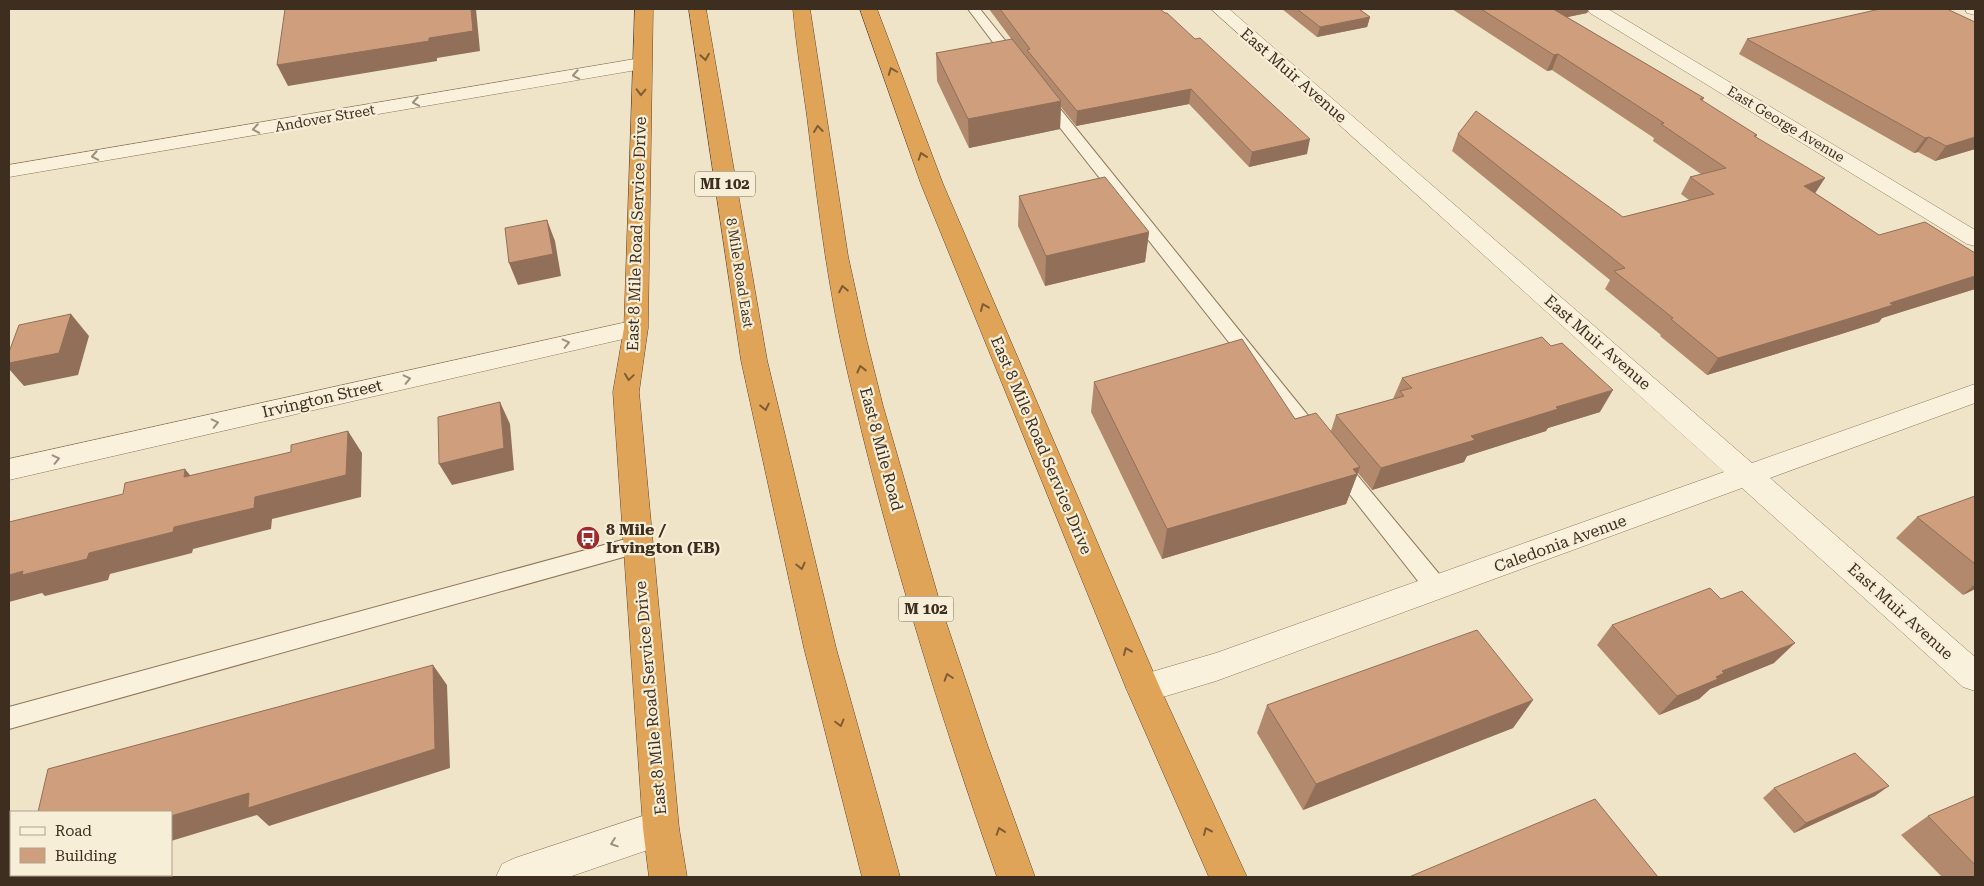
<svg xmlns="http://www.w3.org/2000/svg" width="1984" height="886" viewBox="0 0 1984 886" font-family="'Roboto Serif',serif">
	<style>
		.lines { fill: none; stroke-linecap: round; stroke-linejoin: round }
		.lane-casing { stroke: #8d765c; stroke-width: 2 }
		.street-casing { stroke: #8d765c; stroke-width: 1 }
		.highway-casing { stroke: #5b4430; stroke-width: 1 }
		.lane { fill: #faf1dc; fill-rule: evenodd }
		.street { fill: #faf1dc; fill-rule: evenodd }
		.highway { fill: #e0a458; fill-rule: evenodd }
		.wall { fill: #b2896c }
		.shaded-wall { fill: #916f58 }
		.building { fill: #cf9f7d; stroke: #916f58 }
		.oneway { stroke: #7e5d36 }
		.oneway2 { stroke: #9c907e }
		.labels { text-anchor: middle; stroke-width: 4.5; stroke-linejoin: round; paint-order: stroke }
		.far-street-label { font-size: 14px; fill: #3d2e20; stroke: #f7eed8 }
		.shield { fill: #f7eed8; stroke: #756857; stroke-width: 1 }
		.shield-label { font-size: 15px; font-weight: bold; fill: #3d2e20 }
		.street-label { font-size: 16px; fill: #3d2e20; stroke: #f7eed8 }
		.poi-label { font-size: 16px; font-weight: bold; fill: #3d2e20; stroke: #f7eed8; text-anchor: start }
	</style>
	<rect width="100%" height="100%" fill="#f0e4c8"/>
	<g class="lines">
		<g class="lane-casing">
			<g id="lane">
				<polygon points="968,9 980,9 1020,59 1022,62 1020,65 1010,65"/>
				<polygon points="1044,94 1049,95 1323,434 1326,439 1323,444 1316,446 1309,444 1039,101 1037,98 1039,95"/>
				<polygon points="1336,455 1343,458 1445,581 1448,588 1445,595 1437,597 1429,595 1329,468 1326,463 1329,458"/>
				<polygon points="637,536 645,539 648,545 645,551 9,729 9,707"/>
			</g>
		</g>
		<g class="street-casing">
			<g id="street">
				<polygon points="1211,9 1229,9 1752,463 1975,384 1975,403 1770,478 1975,657 1975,691 1963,687 1742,488 1216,681 1143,703 1131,698 1126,688 1131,678 1216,653 1724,472"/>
				<polygon points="1587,9 1608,9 1975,230 1975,246 1967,244 1590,13"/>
				<polygon points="1965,9 1975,9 1975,15 1967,13"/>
				<polygon points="641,58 648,60 650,64 648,68 9,177 9,165"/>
				<polygon points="636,320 645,322 648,328 645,334 9,480 9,459"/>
				<polygon points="661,810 674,815 679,828 674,841 569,877 496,877 502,864 515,858"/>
			</g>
		</g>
		<g class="highway-casing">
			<g id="highway">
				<polygon points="635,9 653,9 648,328 639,392 679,828 687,877 649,877 643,828 613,392 624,328"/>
				<polygon points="689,9 706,9 767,360 836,648 900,877 862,877 804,648 741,360"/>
				<path d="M793,9H810L848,256L866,338L883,406L942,610L987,744L1035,877H997C935,701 880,521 840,338C825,265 816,190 807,116C802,80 796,44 793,9Z"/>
				<polygon points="860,9 877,9 943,184 1160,688 1247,877 1209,877 1126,688 921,184"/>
			</g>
		</g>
		<use href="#lane" class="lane"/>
		<use href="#street" class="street"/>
		<use href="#highway" class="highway"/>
	</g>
	<g class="wall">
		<polygon points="989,9 1160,9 1307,154 1249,167 1189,104 1076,126 1061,107 1060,129 969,148 937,81 936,53 1012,40"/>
		<polygon points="1282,9 1359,9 1370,17 1367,27 1317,37"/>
		<polygon points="1452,9 1589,9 1587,13 1567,17 1704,98 1702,101 1757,135 1756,137 1815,193 1879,235 1975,253 1975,289 1882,318 1879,322 1838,335 1707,375 1660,336 1661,335 1605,289 1610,280 1452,151 1458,134 1623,217 1689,200 1681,194 1690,177 1701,174 1653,141 1654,138 1552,70 1547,71"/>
		<polygon points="1747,39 1975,149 1935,161 1918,152 1914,153 1739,54"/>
		<polygon points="1019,196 1149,232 1145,262 1045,286 1018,226"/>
		<polygon points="1402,378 1600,412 1548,428 1546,431 1467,456 1464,462 1372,490 1358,473 1346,504 1162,559 1091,412 1094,382 1295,419 1331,431 1336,415 1393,399"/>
		<polygon points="1975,496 1975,589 1963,595 1896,538 1917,517"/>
		<polygon points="1612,625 1774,663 1710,689 1699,699 1659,715 1597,645"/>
		<polygon points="1533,700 1513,728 1303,810 1257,733 1267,705"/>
		<polygon points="1774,788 1875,796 1794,833 1763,798"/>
		<polygon points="1975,796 1975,877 1942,877 1901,835 1928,816"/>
	</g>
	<g class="shaded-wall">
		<polygon points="471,9 476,9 480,51 437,58 437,61 288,86 277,65 429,38"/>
		<polygon points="1549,9 1589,9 1587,13 1544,22"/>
		<polygon points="1370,17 1367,27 1317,37 1320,27"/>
		<polygon points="1558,54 1552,70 1547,71 1554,55"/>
		<polygon points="1191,89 1189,104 1076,126 1077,111"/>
		<polygon points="1061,101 1060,129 969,148 968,119"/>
		<polygon points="1929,137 1918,152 1914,153 1925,138"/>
		<polygon points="1975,137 1975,149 1935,161 1946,146"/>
		<polygon points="1310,139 1307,154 1249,167 1252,152"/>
		<polygon points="1825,178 1814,195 1804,186"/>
		<polygon points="547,220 555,241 561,276 518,285 509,263"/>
		<polygon points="1149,232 1145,262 1045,286 1046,256"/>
		<polygon points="1975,276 1975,289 1882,318 1879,322 1838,335 1707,375 1718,358"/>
		<polygon points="71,314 89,336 78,375 24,386 9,369 9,363"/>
		<polygon points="1613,390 1600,412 1548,428 1546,431 1467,456 1464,462 1372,490 1381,468 1556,407"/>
		<polygon points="500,402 510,424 514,470 452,485 439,464"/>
		<polygon points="348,431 362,453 361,497 272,519 271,529 193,549 192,553 110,574 108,580 45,596 42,593 9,602 9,575 89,553 174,527 255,497"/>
		<polygon points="1360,467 1346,504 1162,559 1167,529"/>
		<polygon points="185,469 203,491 184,477"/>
		<polygon points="1975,584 1975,589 1963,595"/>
		<polygon points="1795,643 1774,663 1710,689 1699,699 1659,715 1677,696 1722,671"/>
		<polygon points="433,665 447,685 450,768 269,826 257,815 171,841 171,816"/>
		<polygon points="1533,700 1513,728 1303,810 1316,784"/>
		<polygon points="1889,786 1875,796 1794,833 1806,823"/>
		<polygon points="44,875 73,875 65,877 48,877"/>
	</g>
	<g class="building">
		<polygon points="285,9 471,9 473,31 429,38 429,41 277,65"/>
		<polygon points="1000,9 1160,9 1165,13 1167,13 1195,39 1200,38 1310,139 1252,152 1191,89 1077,111 1027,50 1030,49"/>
		<polygon points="1297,9 1359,9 1370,17 1320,27"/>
		<polygon points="1481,9 1553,9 1704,98 1700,99 1757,135 1754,136 1825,178 1804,186 1879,235 1925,222 1975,253 1975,276 1890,303 1893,305 1851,318 1718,358 1671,319 1673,318 1614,271 1625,268 1458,134 1476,111 1623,217 1714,194 1690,177 1726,168 1661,124 1664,123 1558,54 1554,55"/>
		<polygon points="1880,9 1947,9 1975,22 1975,137 1946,146 1929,137 1925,138 1747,39"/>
		<polygon points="1012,39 1061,101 968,119 936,53"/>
		<polygon points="1105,177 1149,232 1046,256 1019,196"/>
		<polygon points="547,220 553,254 509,263 505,228"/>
		<polygon points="71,314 59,353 9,363 9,352 19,325"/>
		<polygon points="1542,337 1551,346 1562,343 1613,390 1556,407 1558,409 1471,436 1475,440 1381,468 1336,415 1404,396 1400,391 1412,388 1402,378"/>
		<polygon points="1242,339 1295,419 1316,413 1360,467 1353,469 1357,474 1167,529 1094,382"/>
		<polygon points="500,402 504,448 439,464 438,417"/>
		<polygon points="348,431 346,475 255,497 254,508 174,527 173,532 89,553 87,559 22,575 23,571 9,575 9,522 123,494 125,483 185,469 184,477 291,452 291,445"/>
		<polygon points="1975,496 1975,564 1917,517"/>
		<polygon points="1710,588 1721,599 1742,591 1795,643 1722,671 1724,673 1716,677 1718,679 1677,696 1612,625"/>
		<polygon points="1477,630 1533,700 1316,784 1267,705"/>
		<polygon points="433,665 435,749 248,808 249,793 171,816 171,812 38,812 48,769"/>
		<polygon points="1855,753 1889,786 1806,823 1774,788"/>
		<polygon points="1975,796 1975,865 1928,816"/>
		<polygon points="1595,799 1658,877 1409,877"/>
	</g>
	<defs><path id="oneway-chevron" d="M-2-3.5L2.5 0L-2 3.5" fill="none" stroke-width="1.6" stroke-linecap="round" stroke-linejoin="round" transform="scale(1.25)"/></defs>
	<g class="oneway">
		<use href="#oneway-chevron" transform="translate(705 57) rotate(81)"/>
		<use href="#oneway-chevron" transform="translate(892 71) rotate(-111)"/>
		<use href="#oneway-chevron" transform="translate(641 92) rotate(91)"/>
		<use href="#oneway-chevron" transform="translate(818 129) rotate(-97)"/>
		<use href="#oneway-chevron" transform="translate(922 156) rotate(-109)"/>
		<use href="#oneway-chevron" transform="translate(843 289) rotate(-101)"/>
		<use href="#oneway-chevron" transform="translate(984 307) rotate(-113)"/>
		<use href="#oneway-chevron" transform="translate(861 369) rotate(-104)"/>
		<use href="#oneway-chevron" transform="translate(629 377) rotate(98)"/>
		<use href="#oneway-chevron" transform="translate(765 407) rotate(78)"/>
		<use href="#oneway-chevron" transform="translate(801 566) rotate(77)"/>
		<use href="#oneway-chevron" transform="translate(1127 651) rotate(-113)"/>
		<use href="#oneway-chevron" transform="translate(948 677) rotate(-108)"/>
		<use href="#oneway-chevron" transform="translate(840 723) rotate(75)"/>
		<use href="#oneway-chevron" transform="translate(1000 831) rotate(-109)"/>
		<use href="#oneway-chevron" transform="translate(1207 831) rotate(-114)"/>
	</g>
	<g class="oneway2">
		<use href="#oneway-chevron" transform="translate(576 75) rotate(170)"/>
		<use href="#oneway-chevron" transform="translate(416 102) rotate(170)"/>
		<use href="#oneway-chevron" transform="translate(256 129) rotate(170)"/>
		<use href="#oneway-chevron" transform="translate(95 156) rotate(170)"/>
		<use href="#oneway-chevron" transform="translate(566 343) rotate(-13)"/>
		<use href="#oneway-chevron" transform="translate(407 379) rotate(-13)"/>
		<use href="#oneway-chevron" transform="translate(215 423) rotate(-13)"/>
		<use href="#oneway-chevron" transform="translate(56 459) rotate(-13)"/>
		<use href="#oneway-chevron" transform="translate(614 843) rotate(161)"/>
	</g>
	<defs>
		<g id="bus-disc" transform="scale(1.25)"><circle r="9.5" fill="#9e2a2b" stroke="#f7eed8"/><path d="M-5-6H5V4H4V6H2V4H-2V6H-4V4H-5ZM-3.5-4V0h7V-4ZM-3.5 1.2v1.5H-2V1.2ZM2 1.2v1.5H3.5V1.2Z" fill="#fff"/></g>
	</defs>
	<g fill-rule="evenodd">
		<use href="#bus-disc" x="588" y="538"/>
	</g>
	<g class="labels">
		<g class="far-street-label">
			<text transform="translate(325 118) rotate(-10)" y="5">Andover Street</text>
			<text transform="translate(1786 124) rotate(31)" y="5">East George Avenue</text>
			<text transform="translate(740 273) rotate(81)" y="5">8 Mile Road East</text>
		</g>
		<g class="shield">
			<rect x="695" y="171.5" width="60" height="25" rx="4"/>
			<rect x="898.5" y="596.5" width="55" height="25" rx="4"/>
		</g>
		<g class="shield-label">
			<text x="725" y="189">MI 102</text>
			<text x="926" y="614">M 102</text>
		</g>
		<g class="street-label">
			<text transform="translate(1294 75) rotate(41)" y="6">East Muir Avenue</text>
			<text transform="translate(636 234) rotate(-88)" y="6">East 8 Mile Road Service Drive</text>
			<text transform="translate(1598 342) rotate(41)" y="6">East Muir Avenue</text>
			<text transform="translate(322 398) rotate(-13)" y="6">Irvington Street</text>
			<text transform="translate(1042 445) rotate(67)" y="6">East 8 Mile Road Service Drive</text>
			<text transform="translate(882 449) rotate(75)" y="6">East 8 Mile Road</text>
			<text transform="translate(1560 543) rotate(-20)" y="6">Caledonia Avenue</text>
			<text transform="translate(1901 611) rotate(42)" y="6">East Muir Avenue</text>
			<text transform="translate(650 698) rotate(-95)" y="6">East 8 Mile Road Service Drive</text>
		</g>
		<g class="poi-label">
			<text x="606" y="535">8 Mile /<tspan x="606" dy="18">Irvington (EB)</tspan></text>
		</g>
	</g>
	<rect width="1984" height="886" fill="none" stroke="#3d2e20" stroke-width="20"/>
	<rect x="10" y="811" width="162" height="65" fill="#f7eed8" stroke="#ada18e"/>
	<rect x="20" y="827" width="25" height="8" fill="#faf1dc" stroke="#ada18e"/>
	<text x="55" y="836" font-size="15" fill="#3d2e20">Road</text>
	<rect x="20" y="848" width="25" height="15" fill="#cf9f7d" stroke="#ada18e"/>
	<text x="55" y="861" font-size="15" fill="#3d2e20">Building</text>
</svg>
